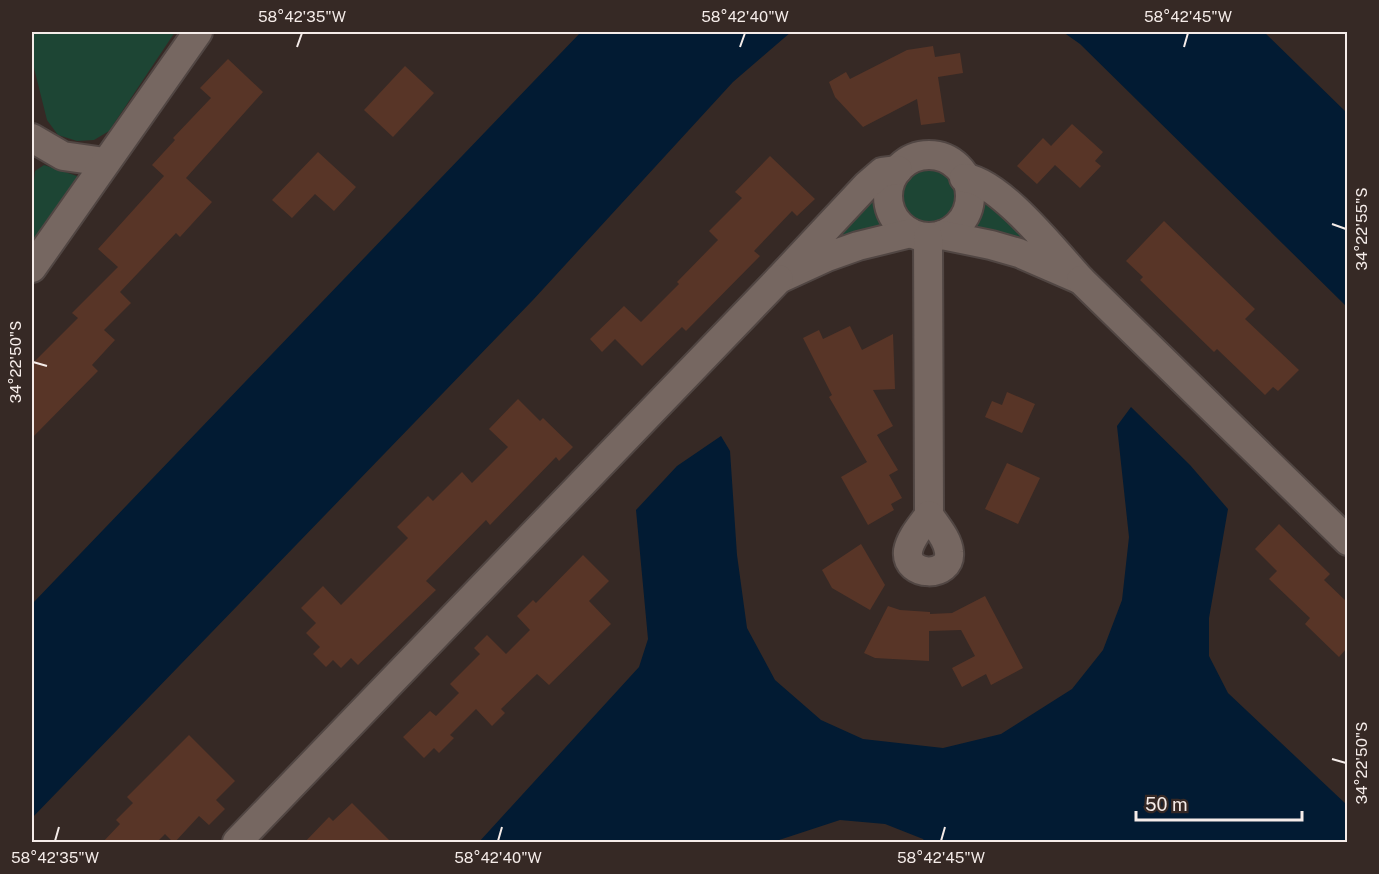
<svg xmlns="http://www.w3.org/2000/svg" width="1379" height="874" viewBox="0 0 1379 874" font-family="'Public Sans',sans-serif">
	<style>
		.green { fill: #1d4534 }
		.water { fill: #021b33 }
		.building { fill: #583527 }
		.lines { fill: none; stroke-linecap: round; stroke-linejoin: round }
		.minor-casing { stroke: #514643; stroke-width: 32 }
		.minor { stroke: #766761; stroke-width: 28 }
		.ticks { fill: none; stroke: #f5ece9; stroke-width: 2 }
		.neatline { fill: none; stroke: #f5ece9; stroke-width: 2 }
		.ticks-label { font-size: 15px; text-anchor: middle; fill: #f5ece9 }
	</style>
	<rect width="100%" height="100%" fill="#362925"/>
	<g class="green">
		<polygon points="32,32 175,32 109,131 94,140 77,141 58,135 47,120 32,60"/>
		<circle cx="928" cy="194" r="31"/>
		<polygon points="44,165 77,176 81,185 41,244 32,241 32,197 35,171"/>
		<polygon points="878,188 882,213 892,228 824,250"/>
		<polygon points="979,188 1035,244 966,226 977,214"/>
	</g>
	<g class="water">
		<polygon points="581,32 791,32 733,82 533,300 32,818 32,604"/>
		<polygon points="1063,32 1264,32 1347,113 1347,307 1080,44"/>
		<polygon points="1131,407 1190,465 1228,509 1209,618 1209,656 1228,693 1347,805 1347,842 925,842 923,839 885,824 840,820 773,842 479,842 639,667 648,639 636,510 677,466 721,436 730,451 737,555 747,628 775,680 821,720 863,739 943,748 1001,734 1072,689 1103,650 1122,600 1129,537 1117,426"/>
	</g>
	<g class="building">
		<polygon points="933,46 935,57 960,53 963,73 938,77 945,122 921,125 917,99 863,127 835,97 829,82 846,72 850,79 907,50"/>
		<polygon points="228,59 263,92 186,178 212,202 180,237 176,233 120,292 131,303 104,330 115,340 92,365 98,371 32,438 32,364 78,318 72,313 118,267 98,249 164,176 152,165 175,140 173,138 211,98 200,88"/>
		<polygon points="405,66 434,93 393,137 364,110"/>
		<polygon points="1072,124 1103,152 1095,161 1101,166 1080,188 1055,165 1037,184 1017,166 1043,138 1051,146"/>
		<polygon points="318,152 356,187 334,211 315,194 292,218 272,200"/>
		<polygon points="770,156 815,199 797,216 792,211 754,251 760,256 686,331 682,327 642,366 615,339 602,352 590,339 624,306 641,322 679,284 677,282 718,240 709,231 742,198 735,192"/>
		<polygon points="1164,221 1255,309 1245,319 1299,370 1278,391 1273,387 1265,395 1217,349 1214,352 1140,280 1143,277 1126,261"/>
		<polygon points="850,326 862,350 893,334 895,389 873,390 893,426 877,435 898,470 889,475 902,498 891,504 894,510 868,525 841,477 867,462 829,397 832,395 803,338 819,330 823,339"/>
		<polygon points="1007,392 1035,404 1022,433 985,417 992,401 1002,405"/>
		<polygon points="518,399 540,421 543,418 573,447 559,461 556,457 490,525 486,520 426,581 436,590 358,665 351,658 341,668 333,660 326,667 313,654 320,647 306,633 316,623 301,608 323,586 341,605 408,538 397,527 428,496 433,501 462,472 472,483 508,447 489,429"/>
		<polygon points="1007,463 1040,478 1018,524 985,509"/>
		<polygon points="1279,524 1330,574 1324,580 1347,602 1347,648 1339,657 1305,624 1310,618 1269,579 1277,571 1255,549"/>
		<polygon points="861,544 885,585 870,610 832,588 822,570"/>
		<polygon points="583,555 609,581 589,601 611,624 549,685 537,674 501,709 505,713 492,726 476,709 450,735 454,738 439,753 434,748 424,758 403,737 430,711 436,716 459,693 450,684 480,654 474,648 487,635 506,654 530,630 517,616 533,600 536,603"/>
		<polygon points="985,596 1023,668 991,685 986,674 962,687 952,668 975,656 961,630 929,631 929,661 875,658 864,653 888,606 900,610 930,612 930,614 952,613"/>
		<polygon points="189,735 235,781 216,800 225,809 209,825 199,816 174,843 165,834 156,843 102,843 120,824 116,820 133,803 127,797"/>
		<polygon points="352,803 392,843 304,843 329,817 333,821"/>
	</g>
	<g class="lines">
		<g class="minor-casing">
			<g id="minor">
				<polyline points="32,138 63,156 105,162"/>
				<circle cx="929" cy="196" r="41"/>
				<polyline points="898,170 882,172 867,185 779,279 827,257 858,246 911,233"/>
				<path d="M942,235L991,245L1019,253L1081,280C1057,254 998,179 964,178"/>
				<polyline points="928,237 929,515"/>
				<polyline points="32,268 198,32"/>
				<polyline points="1081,280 1348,541"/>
				<path d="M929,515C936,526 948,539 949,552C952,578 905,578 908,551C910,538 922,525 929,515Z"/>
				<polyline points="237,842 779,279"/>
			</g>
		</g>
		<use href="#minor" class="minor"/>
	</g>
	<path class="ticks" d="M297,47L302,33M740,47L745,33M1184,47L1188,33M1332,224L1346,229M33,362L47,366M1332,759L1346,763M55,841L59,827M498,841L502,827M941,841L945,827"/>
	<rect width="1379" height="874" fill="none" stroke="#362925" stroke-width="66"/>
	<path d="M1136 811v9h166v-9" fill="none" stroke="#f5ece9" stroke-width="3"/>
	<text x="1145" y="811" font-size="18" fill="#f5ece9" stroke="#362925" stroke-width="4.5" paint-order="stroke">50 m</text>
	<rect x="33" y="33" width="1313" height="808" class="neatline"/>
	<g class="ticks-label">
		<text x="302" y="22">58°42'35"W</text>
		<text x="745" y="22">58°42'40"W</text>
		<text x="1188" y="22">58°42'45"W</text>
		<text transform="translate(1362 229) rotate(-90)" y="5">34°22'55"S</text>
		<text transform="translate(16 362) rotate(-90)" y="5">34°22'50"S</text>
		<text transform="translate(1362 763) rotate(-90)" y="5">34°22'50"S</text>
		<text x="55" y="863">58°42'35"W</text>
		<text x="498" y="863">58°42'40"W</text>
		<text x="941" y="863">58°42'45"W</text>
	</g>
</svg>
